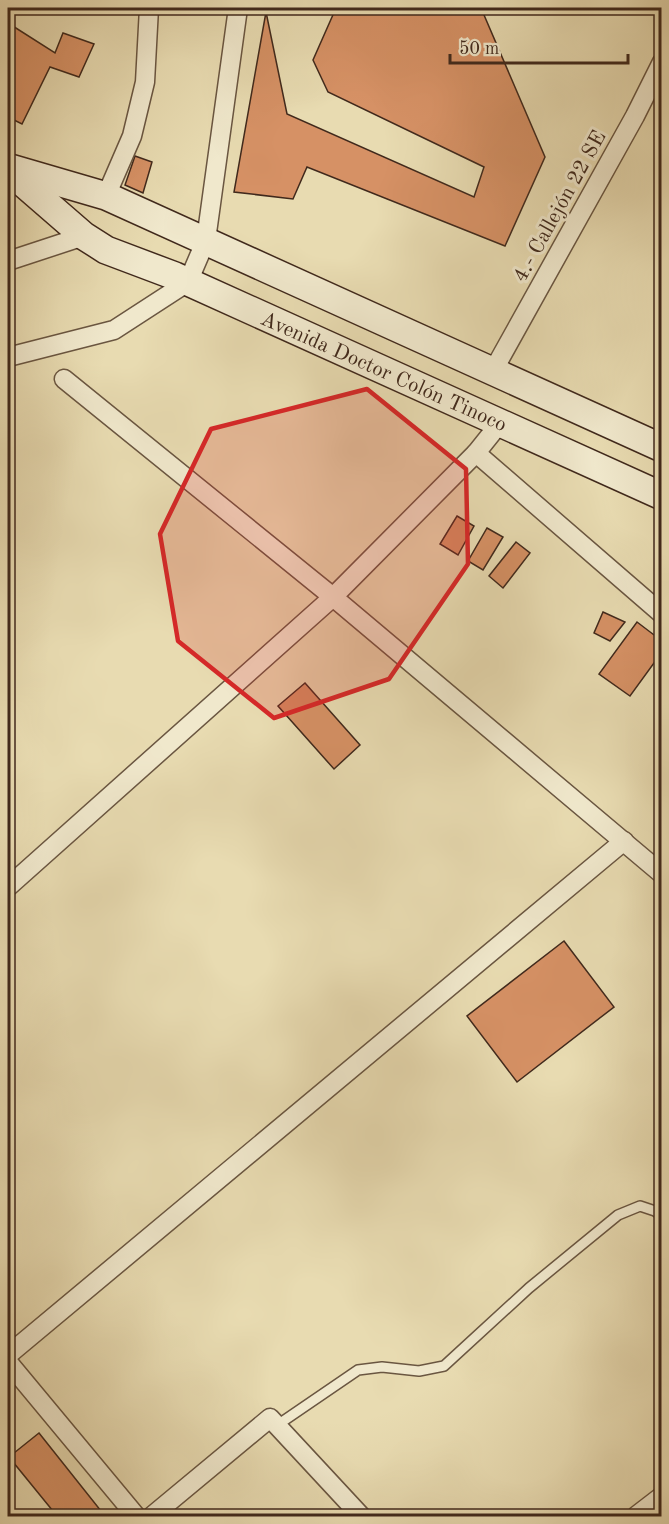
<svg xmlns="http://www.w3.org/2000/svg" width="669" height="1524" viewBox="0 0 669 1524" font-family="'Old Standard TT',serif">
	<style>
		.building { fill: #d69165; stroke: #40291c; stroke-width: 1.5 }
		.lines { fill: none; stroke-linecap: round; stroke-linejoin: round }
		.lane-casing { stroke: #6a5641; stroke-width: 12 }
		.street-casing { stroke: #6a5641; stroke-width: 21 }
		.secondary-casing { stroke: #40291c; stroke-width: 30 }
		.lane { stroke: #f0e8cc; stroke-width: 9 }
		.street { stroke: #f0e8cc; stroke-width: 18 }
		.secondary { stroke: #f0e8cc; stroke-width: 27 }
		.marked { fill: #d62828; fill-opacity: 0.2; stroke: #d62828; stroke-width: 4.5; stroke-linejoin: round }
		.labels { text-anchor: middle; stroke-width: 6; stroke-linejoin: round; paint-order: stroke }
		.street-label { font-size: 21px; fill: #40291c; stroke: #f0e8cc }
	</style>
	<rect width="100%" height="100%" fill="#e8dbb1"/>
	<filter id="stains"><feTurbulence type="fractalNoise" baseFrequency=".00333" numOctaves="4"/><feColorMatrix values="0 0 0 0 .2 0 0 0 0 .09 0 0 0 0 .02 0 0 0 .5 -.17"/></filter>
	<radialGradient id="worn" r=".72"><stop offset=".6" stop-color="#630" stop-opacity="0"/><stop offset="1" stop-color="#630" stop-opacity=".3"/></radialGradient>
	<g class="building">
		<polygon points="336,8 481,8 545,157 505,246 307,167 293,199 234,192 266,12 287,114 474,197 484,167 328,92 313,60"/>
		<polygon points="8,23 55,53 63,33 94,44 79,77 50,67 22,124 8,117"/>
		<polygon points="135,156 152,162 143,193 125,185"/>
		<polygon points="457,516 474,526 458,555 440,544"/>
		<polygon points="487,528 503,537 483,570 468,561"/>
		<polygon points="516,542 530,553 503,588 489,576"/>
		<polygon points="603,612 625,622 610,641 594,633"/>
		<polygon points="637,622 662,641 662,652 630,696 599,674"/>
		<polygon points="305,683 360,745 334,769 278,706"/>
		<polygon points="564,941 614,1007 517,1082 467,1016"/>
		<polygon points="39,1433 105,1516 57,1516 9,1457"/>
	</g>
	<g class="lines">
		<g class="lane-casing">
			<polyline id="lane" points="276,1426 358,1370 382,1367 419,1371 444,1366 529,1288 618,1215 640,1206 655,1211 662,1216"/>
		</g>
		<g class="street-casing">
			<g id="street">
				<polyline points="106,196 132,136 145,82 149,8"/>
				<polyline points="8,261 84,236"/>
				<polyline points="8,357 114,330 188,282 206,240 238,8"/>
				<polyline points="493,371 635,116 662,62"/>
				<polyline points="64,379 333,597 662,874"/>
				<polyline points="476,453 662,614"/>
				<polyline points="8,887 333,597 476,453 500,423"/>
				<polyline points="8,1355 624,841"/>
				<polyline points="8,1362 136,1516"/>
				<polyline points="152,1516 270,1418 361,1516"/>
				<polyline points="636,1516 662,1496"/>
			</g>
		</g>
		<g class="secondary-casing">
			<g id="secondary">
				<polyline points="10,168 106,196 662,448"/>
				<polyline points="8,170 84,236 106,250 175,276 662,496"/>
			</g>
		</g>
		<use href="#lane" class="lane"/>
		<use href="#street" class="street"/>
		<use href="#secondary" class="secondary"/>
	</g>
	<path class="marked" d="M367,389L466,469L468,564L389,679L274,718L178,641L160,534L211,429Z"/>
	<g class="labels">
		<g class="street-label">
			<text transform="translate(559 206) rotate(-61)" y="7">4.- Callejón 22 SE</text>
			<text transform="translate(384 371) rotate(24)" y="7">Avenida Doctor Colón Tinoco</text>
		</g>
	</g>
	<rect width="669" height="1524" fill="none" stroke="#e8dbb1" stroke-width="30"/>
	<rect x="9" y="9" width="651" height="1506" fill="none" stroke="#40291c" stroke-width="3"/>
	<rect x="15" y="15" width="639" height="1494" fill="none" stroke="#40291c" stroke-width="1.5"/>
	<path d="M450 54v9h178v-9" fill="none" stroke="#40291c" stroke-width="3"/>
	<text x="459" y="54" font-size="18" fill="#40291c" stroke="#f0e8cc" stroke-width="4.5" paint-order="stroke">50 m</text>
	<rect width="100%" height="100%" filter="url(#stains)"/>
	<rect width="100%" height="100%" fill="url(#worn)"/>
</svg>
